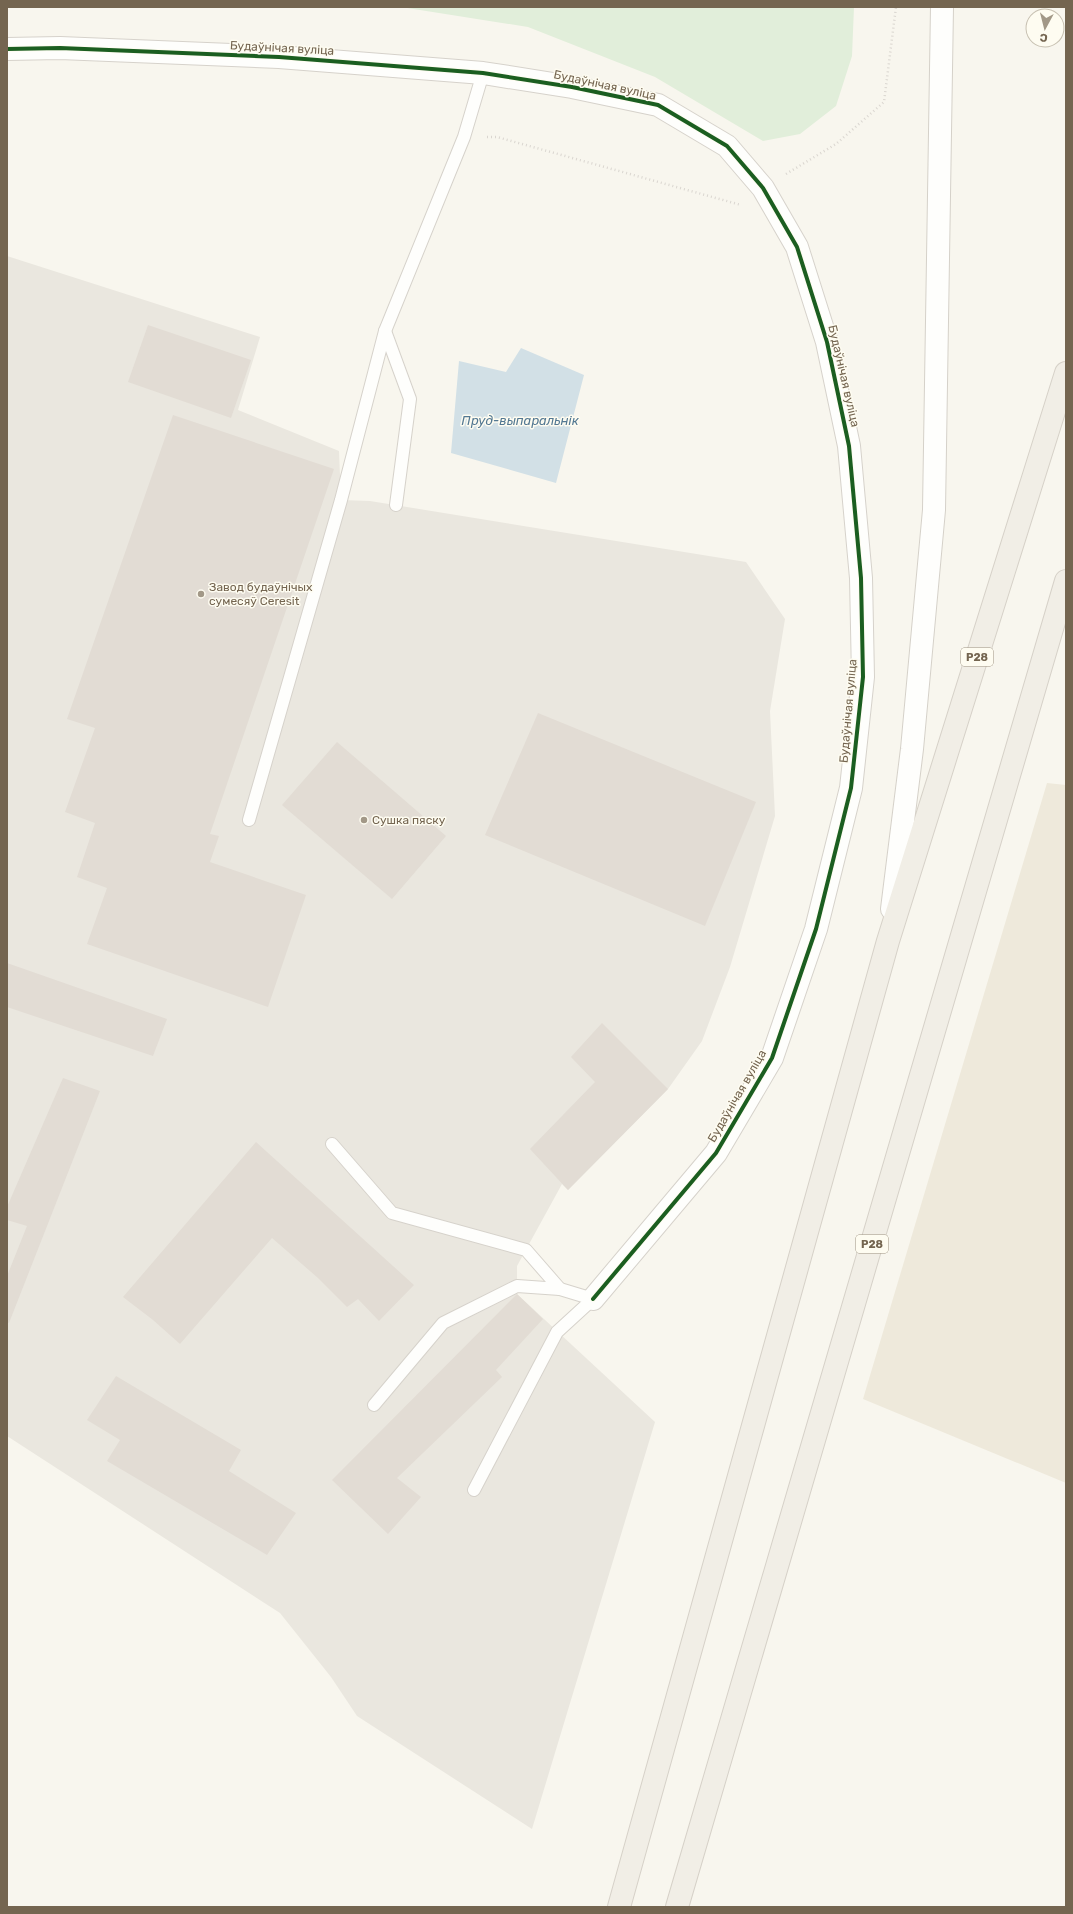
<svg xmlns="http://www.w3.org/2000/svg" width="1073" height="1914" viewBox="0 0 1073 1914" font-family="Rubik,sans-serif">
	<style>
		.residential { fill: #eee9db }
		.industrial { fill: #eae7df }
		.green { fill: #e1eeda }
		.water { fill: #d2e0e6 }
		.building { fill: #e2dcd4 }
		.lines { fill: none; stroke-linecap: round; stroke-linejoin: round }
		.service-casing { stroke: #d6d2cb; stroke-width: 14 }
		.minor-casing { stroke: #d6d2cb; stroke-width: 24 }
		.secondary-casing { stroke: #d5d1c9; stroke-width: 24 }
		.trunk-casing { stroke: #d6d1c8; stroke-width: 24 }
		.path { stroke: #dad6d0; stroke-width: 2.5; stroke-dasharray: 1 3; stroke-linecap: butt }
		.service { stroke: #fefefc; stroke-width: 12 }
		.minor { stroke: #fefefc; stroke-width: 22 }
		.secondary { stroke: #fefefc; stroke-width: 22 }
		.trunk { stroke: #f1eee6; stroke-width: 22 }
		.cycleway-casing { stroke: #fefcf1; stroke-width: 6 }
		.cycleway { stroke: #1b5e20; stroke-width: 4 }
		.poi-dot { fill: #a29887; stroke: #fefcf1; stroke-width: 1.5 }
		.labels { text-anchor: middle; stroke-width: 3; stroke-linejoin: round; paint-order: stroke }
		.shield { fill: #fefcf1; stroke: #9d9280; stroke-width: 1 }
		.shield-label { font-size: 11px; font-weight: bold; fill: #746550 }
		.street-label { font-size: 12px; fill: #746550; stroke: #fefcf1 }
		.poi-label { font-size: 12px; fill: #746550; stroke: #fefcf1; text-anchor: start }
		.water-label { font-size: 13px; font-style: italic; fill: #537892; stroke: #fefcf1 }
	</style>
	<rect width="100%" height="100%" fill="#f8f6ee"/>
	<polygon class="residential" points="1047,783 1066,785 1066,1483 863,1399"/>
	<polygon class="industrial" points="7,256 260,337 238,410 339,451 341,500 370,501 746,562 785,619 770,711 775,816 730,967 702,1041 668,1089 568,1190 562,1184 517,1266 517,1294 655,1422 532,1829 357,1716 331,1677 280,1613 7,1436"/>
	<polygon class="green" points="401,7 854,7 852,56 836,106 800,134 763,141 655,77 528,27"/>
	<polygon class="water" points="521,348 584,375 556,483 451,453 459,361 506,372"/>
	<g class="building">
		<polygon points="148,325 251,360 231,418 128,382"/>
		<polygon points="173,415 334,469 210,834 219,836 210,862 306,895 268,1007 87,944 107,888 77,877 95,823 65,812 95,728 67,719"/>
		<polygon points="538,713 756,802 705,926 485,835"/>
		<polygon points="337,742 446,836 392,899 282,805"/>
		<polygon points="7,963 167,1019 153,1056 7,1007"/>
		<polygon points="602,1023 668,1089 568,1190 530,1149 595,1082 571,1057"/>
		<polygon points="63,1078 100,1091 9,1323 7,1322 7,1276 27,1226 7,1220 7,1207"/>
		<polygon points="256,1142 414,1285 379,1321 358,1299 347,1307 318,1278 272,1238 180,1344 153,1320 123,1297"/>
		<polygon points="517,1294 543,1319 496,1370 502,1377 397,1478 421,1497 388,1534 332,1480"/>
		<polygon points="116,1376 241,1450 229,1471 296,1513 267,1555 107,1461 120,1440 87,1420"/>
	</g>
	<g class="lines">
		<g class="service-casing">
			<g id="service">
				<polyline points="385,331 410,399 396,505"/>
				<polyline points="249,820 341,500 385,331 464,137 483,73"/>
				<polyline points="332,1144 392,1213 526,1250 560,1289"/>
				<polyline points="374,1405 443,1323 517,1286 560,1289 593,1299"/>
				<polyline points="474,1490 557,1332 593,1299"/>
			</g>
		</g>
		<g class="minor-casing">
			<polyline id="minor" points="7,49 60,48 279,57 483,73 572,87 658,105 727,146 763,188 797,247 827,342 849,446 861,578 863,677 851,788 816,929 772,1058 716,1153 593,1299"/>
		</g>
		<g class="secondary-casing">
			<polyline id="secondary" points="892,909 912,749 934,510 942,7"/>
		</g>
		<g class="trunk-casing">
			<g id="trunk">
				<polyline points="619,1907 888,941 1066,373"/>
				<polyline points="677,1907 1066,581"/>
			</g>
		</g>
		<g class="path">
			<polyline points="487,137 497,137 741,205"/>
			<polyline points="786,174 836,144 884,102 896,7"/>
		</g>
		<use href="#service" class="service"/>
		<use href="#minor" class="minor"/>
		<use href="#secondary" class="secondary"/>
		<use href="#trunk" class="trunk"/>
		<g class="cycleway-casing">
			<polyline id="cycleway" points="7,49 60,48 279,57 483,73 572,87 658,105 727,146 763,188 797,247 827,342 849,446 861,578 863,677 851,788 816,929 772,1058 716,1153 593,1299"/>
		</g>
		<use href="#cycleway" class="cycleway"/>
	</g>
	<g class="poi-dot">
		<circle cx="201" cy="594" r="4"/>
		<circle cx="364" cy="820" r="4"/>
	</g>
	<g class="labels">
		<g class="shield">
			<rect x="961" y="648" width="32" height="18" rx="3"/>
			<rect x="856" y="1235" width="32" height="18" rx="3"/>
		</g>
		<g class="shield-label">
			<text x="977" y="661">Р28</text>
			<text x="872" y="1248">Р28</text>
		</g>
		<g class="street-label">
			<text transform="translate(282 48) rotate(3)" y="4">Будаўнічая вуліца</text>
			<text transform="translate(605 85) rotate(12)" y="4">Будаўнічая вуліца</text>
			<text transform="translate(844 376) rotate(77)" y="4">Будаўнічая вуліца</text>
			<text transform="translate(848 711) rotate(-85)" y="4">Будаўнічая вуліца</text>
			<text transform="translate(737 1096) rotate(-60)" y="4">Будаўнічая вуліца</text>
		</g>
		<g class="poi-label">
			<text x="209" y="591">Завод будаўнічых<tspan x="209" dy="14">сумесяў Ceresit</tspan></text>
			<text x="372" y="824">Сушка пяску</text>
		</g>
		<g class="water-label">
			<text x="520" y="425">Пруд-выпаральнік</text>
		</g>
	</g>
	<rect width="1073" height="1914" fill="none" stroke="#746550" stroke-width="16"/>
	<g transform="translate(1045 28) rotate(187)"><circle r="19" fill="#fefcf1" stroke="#c7c0b1"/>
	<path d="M0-3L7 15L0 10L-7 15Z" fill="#a29887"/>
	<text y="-6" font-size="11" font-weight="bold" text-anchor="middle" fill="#746550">С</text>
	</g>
</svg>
